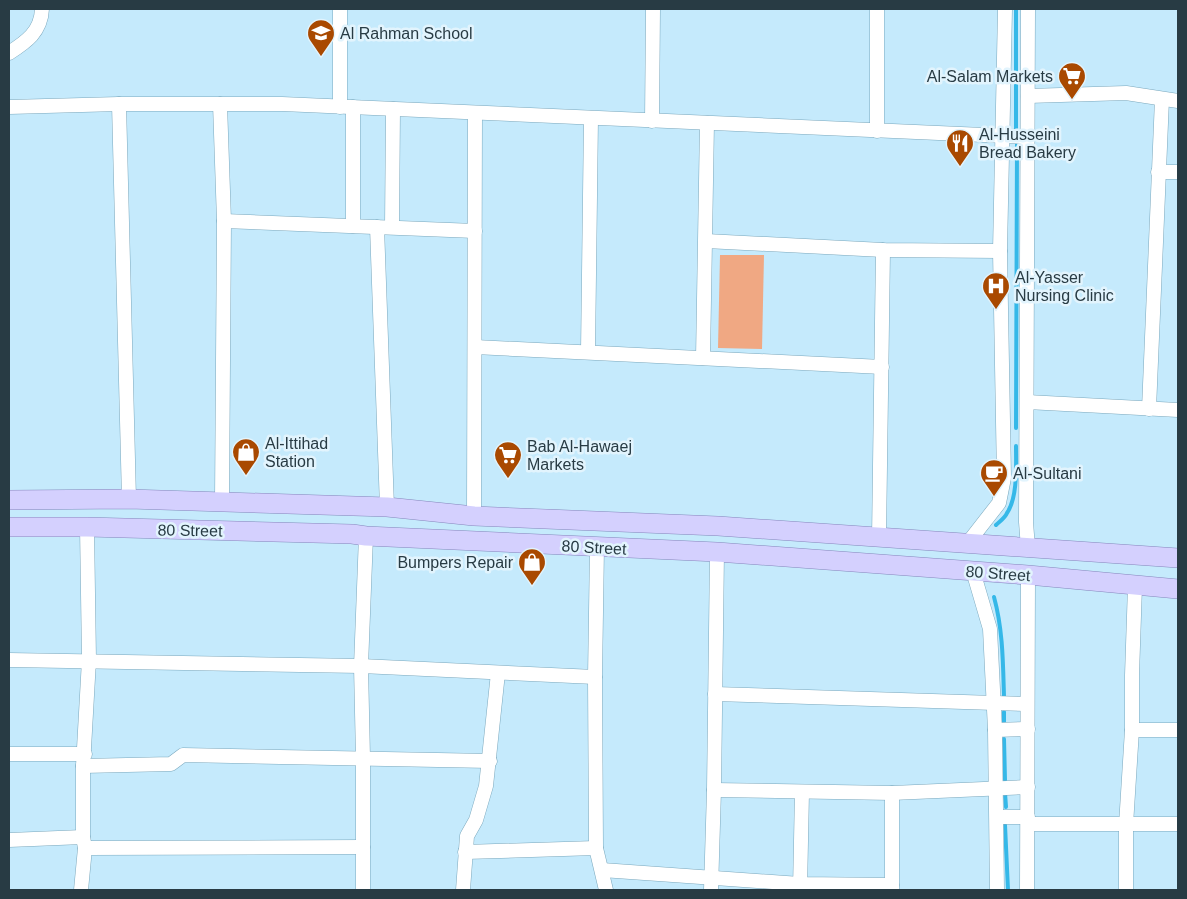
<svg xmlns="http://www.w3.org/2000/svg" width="1187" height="899" viewBox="0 0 1187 899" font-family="Arial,sans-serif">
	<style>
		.green { fill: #f0a883 }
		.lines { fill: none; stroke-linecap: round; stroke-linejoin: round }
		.stream { stroke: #35b8e8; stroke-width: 4 }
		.minor-casing { stroke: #7ba8bd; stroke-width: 15 }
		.major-casing { stroke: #8587bc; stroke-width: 20 }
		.minor { stroke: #fff; stroke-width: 14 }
		.major { stroke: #d4d0fe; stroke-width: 19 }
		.labels { text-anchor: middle; stroke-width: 5; stroke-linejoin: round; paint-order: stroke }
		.poi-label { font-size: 16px; fill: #283b44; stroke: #e2f4fd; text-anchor: start }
		.street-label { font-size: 16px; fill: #283b44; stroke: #e2f4fd }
	</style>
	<rect width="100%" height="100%" fill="#c5eafc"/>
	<polygon class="green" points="720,255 764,255 762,349 718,348"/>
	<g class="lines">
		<g class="stream">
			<polyline points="1016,129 1016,9"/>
			<polyline points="1016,428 1017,144"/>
			<path d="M996,525C1000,521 1005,518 1007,513C1018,497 1016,465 1016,446"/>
			<path d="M994,597C1003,630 1003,663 1004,697"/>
			<polyline points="1004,712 1004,723"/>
			<polyline points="1004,739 1005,780"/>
			<polyline points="1005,793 1006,807"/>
			<polyline points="1005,825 1008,890"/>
		</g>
		<g class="minor-casing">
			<g id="minor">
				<polyline points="1028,9 1026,522 1028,548"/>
				<path d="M9,53C26,42 41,32 42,9"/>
				<polyline points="1028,96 1126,93 1178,101"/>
				<polyline points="119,104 129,499"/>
				<polyline points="220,104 224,221 222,501"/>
				<polyline points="9,107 119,104 282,104 1028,137"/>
				<polyline points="340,107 340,9"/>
				<polyline points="353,107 353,226"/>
				<polyline points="652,121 653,9"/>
				<polyline points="877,131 877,9"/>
				<polyline points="1158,172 1178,172"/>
				<polyline points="224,221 475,231"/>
				<polyline points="377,227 387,507"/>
				<polyline points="392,227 393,109"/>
				<polyline points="706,241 883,250 1000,251"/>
				<polyline points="475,347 882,367"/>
				<polyline points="588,352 591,118"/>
				<polyline points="703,358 707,123"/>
				<polyline points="1027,402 1178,410"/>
				<polyline points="1149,409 1162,99"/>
				<polyline points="474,516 475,113"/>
				<polyline points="879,538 883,250"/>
				<polyline points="967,544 999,503 1004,478 1000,251 1005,9"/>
				<polyline points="597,547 595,677 596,848 606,890"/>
				<polyline points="973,571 990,629 995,730 997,890"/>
				<polyline points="9,660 361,666 595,677"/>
				<polyline points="715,694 1027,704"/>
				<polyline points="995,730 1028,729"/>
				<polyline points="1132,730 1178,730"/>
				<polyline points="9,754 85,754"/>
				<polyline points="83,766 171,764 183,755 490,761"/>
				<polyline points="714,790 892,793 1028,787"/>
				<polyline points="997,817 1028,817"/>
				<polyline points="1028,824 1178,824"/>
				<polyline points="9,840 83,837"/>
				<polyline points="85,848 363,847"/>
				<polyline points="465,852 596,848"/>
				<polyline points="602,870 800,884 892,885"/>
				<polyline points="81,890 85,848 83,837 83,766 89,660 87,527"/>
				<polyline points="363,890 363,758 361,666 366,536"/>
				<polyline points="463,890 467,836 476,820 486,786 498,673"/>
				<polyline points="711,890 714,790 717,552"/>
				<polyline points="800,890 802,792"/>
				<polyline points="892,890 892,793"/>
				<polyline points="1027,890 1028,575"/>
				<polyline points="1126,890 1126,825 1132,730 1132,675 1135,586"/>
			</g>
		</g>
		<g class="major-casing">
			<g id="major">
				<polyline points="9,500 129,499 387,507 474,516 718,526 1178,558"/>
				<polyline points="9,527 87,527 352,534 366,536 717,552 1028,575 1178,589"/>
			</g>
		</g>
		<use href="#minor" class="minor"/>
		<use href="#major" class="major"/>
	</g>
	<defs>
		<g id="school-pin" transform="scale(1.4375)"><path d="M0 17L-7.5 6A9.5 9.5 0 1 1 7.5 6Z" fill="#a94900" stroke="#e2f4fd"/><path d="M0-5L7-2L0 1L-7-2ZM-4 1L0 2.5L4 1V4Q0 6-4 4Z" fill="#fff"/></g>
		<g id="supermarket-pin" transform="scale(1.4375)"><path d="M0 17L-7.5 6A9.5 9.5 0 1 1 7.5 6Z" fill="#a94900" stroke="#e2f4fd"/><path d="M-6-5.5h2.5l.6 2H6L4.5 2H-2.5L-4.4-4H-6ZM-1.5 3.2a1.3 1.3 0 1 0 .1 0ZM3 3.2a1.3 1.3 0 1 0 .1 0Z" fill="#fff"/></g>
		<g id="restaurant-pin" transform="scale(1.4375)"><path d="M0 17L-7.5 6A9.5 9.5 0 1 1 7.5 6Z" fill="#a94900" stroke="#e2f4fd"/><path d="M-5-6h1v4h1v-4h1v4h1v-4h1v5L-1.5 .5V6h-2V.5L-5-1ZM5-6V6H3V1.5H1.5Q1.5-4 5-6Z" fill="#fff"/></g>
		<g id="hospital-pin" transform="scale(1.4375)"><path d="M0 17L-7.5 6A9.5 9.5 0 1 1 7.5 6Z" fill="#a94900" stroke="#e2f4fd"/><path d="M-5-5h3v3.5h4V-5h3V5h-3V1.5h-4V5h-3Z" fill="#fff"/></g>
		<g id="shop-pin" transform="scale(1.4375)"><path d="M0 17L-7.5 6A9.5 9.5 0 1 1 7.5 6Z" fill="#a94900" stroke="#e2f4fd"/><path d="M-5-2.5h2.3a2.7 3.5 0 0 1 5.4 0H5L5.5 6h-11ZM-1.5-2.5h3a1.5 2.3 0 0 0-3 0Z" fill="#fff"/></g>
		<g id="cafe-pin" transform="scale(1.4375)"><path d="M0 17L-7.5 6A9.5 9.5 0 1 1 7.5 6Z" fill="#a94900" stroke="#e2f4fd"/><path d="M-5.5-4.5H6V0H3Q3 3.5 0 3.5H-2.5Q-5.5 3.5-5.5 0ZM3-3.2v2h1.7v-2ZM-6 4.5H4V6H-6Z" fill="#fff"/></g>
	</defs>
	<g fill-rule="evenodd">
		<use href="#school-pin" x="321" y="33"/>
		<use href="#supermarket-pin" x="1072" y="76"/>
		<use href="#restaurant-pin" x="960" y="143"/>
		<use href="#hospital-pin" x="996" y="286"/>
		<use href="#shop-pin" x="246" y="452"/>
		<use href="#supermarket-pin" x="508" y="455"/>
		<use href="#cafe-pin" x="994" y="473"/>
		<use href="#shop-pin" x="532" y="562"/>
	</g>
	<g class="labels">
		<g class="poi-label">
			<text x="340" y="39">Al Rahman School</text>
			<text x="1053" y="82" text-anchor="end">Al-Salam Markets</text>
			<text x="979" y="140">Al-Husseini<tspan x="979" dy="18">Bread Bakery</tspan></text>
			<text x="1015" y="283">Al-Yasser<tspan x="1015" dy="18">Nursing Clinic</tspan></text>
			<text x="265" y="449">Al-Ittihad<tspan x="265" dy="18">Station</tspan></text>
			<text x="527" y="452">Bab Al-Hawaej<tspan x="527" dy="18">Markets</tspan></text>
			<text x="1013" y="479">Al-Sultani</text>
			<text x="513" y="568" text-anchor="end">Bumpers Repair</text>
		</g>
		<g class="street-label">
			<text transform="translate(190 530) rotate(1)" y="6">80 Street</text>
			<text transform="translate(594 547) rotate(3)" y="6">80 Street</text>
			<text transform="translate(998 573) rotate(4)" y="6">80 Street</text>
		</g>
	</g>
	<rect width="1187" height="899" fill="none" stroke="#283b44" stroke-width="20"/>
</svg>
